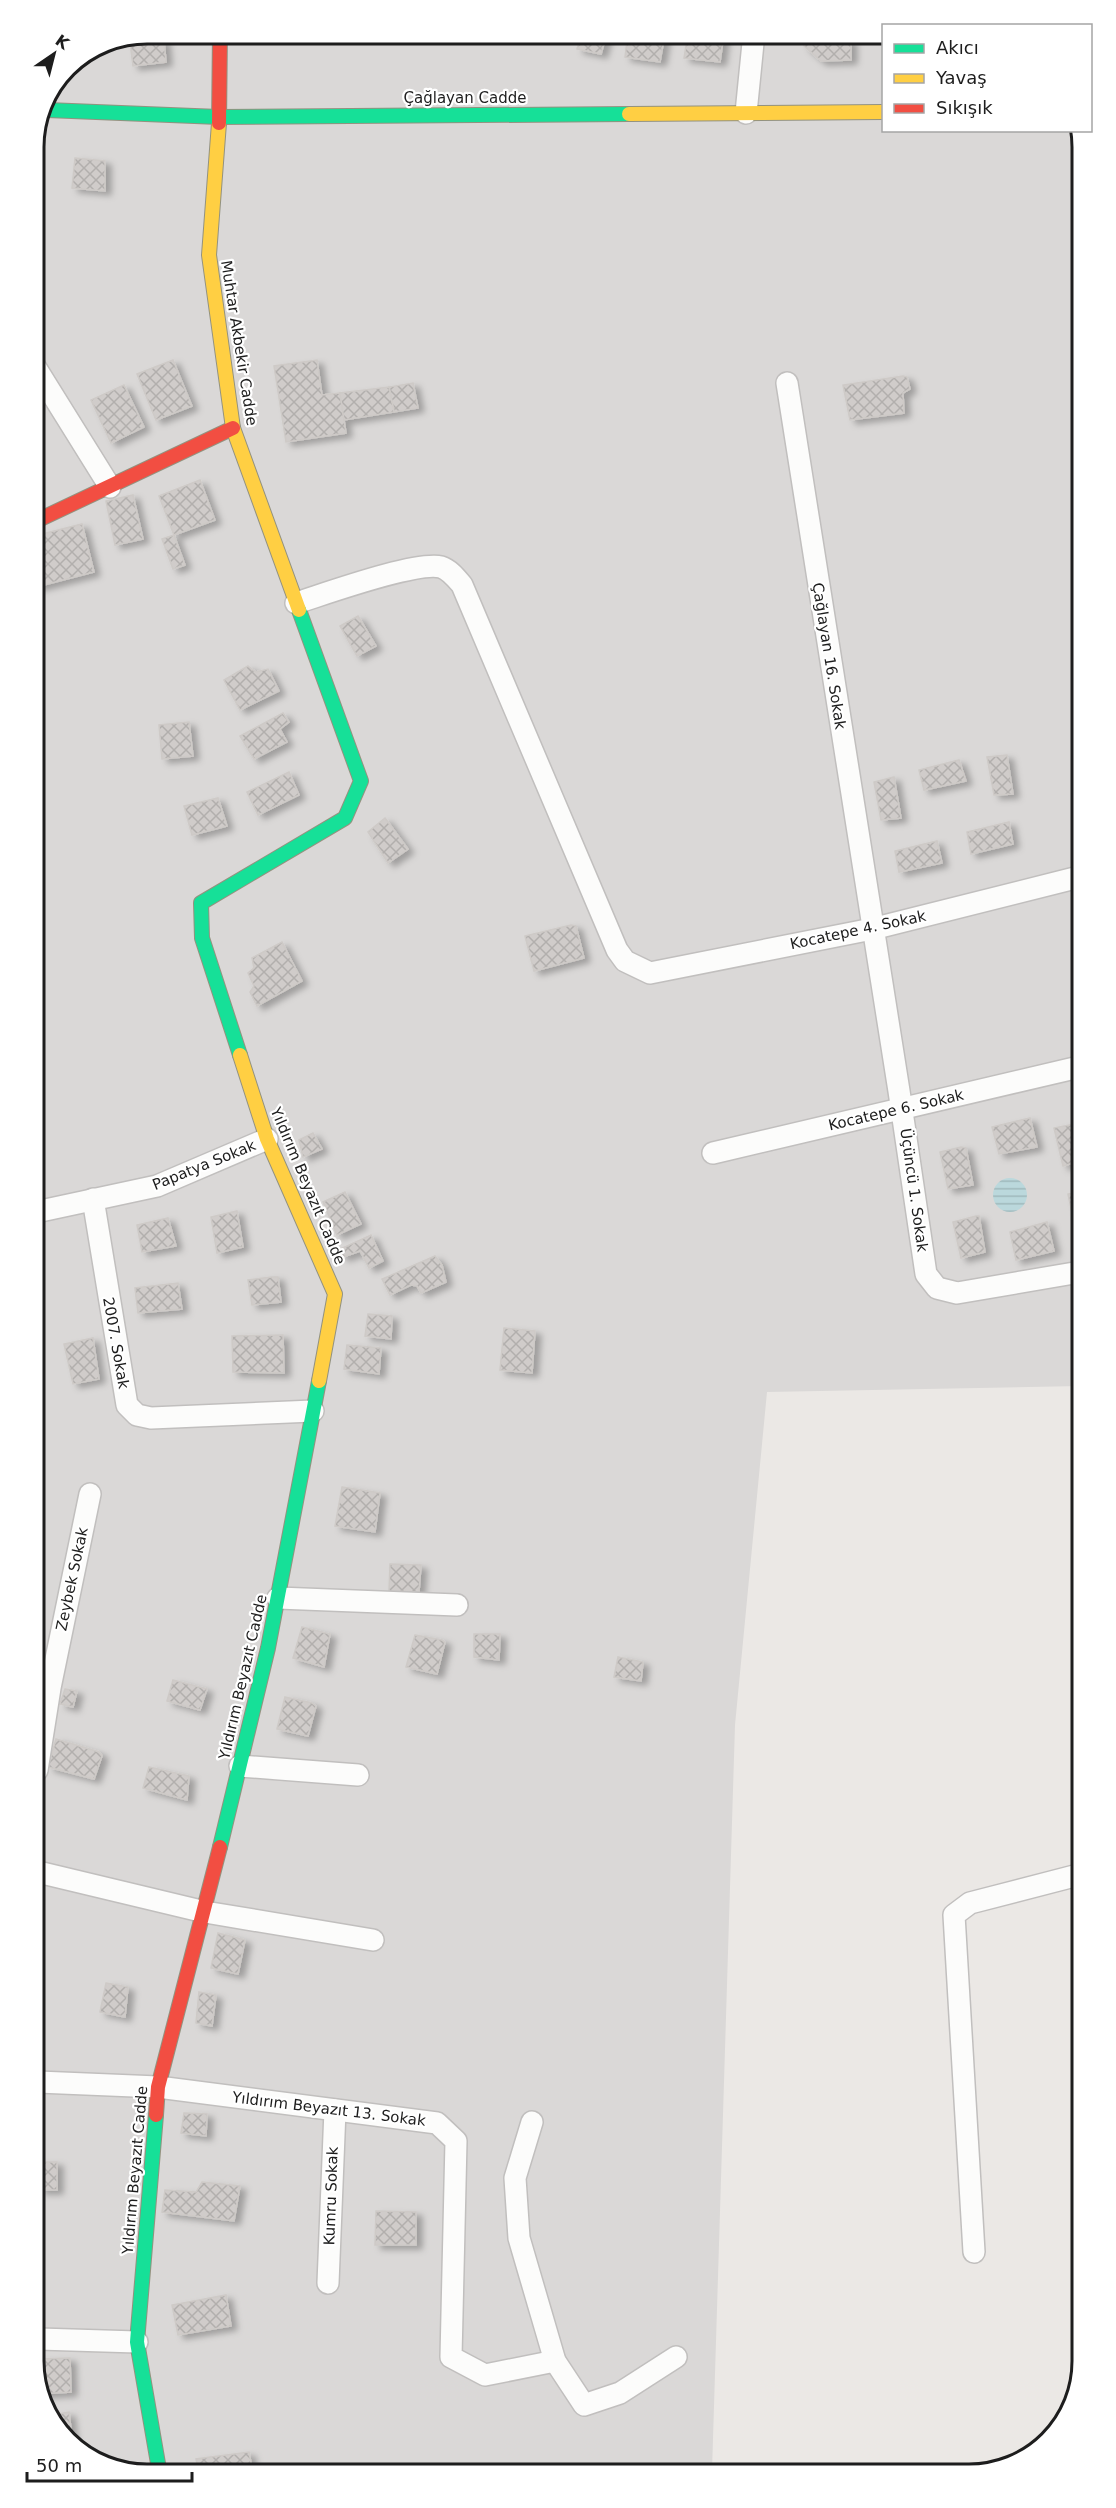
<svg xmlns="http://www.w3.org/2000/svg" width="1116" height="2508" viewBox="0 0 1116 2508" font-family="'DejaVu Sans',sans-serif">
	<style>
		.residential { fill: #dad8d7 }
		.water { fill: url(#water-rules) }
		.building { fill: url(#building-cross-hatch); stroke: #cecac7; stroke-width: 1.5; filter: url(#shadow) }
		.lines { fill: none; stroke-linecap: round; stroke-linejoin: round }
		.street-casing { stroke: #c1bfbe; stroke-width: 24 }
		.fast-casing { stroke: #93927f; stroke-width: 16 }
		.slow-casing { stroke: #93927f; stroke-width: 16 }
		.jam-casing { stroke: #93927f; stroke-width: 16 }
		.street { stroke: #fcfcfb; stroke-width: 21 }
		.fast { stroke: #16e098; stroke-width: 14 }
		.slow { stroke: #ffcf43; stroke-width: 14 }
		.jam { stroke: #f24e42; stroke-width: 14 }
		.labels { text-anchor: middle; stroke-width: 4.5; stroke-linejoin: round; paint-order: stroke }
		.street-label { font-size: 15px; fill: #1d1d1d; stroke: #fff }
		.rim { fill: none; stroke: #1d1d1d; stroke-width: 3 }
	</style>
	<defs>
		<pattern id="water-rules" width="6" height="5" patternUnits="userSpaceOnUse" patternTransform="scale(1.5)"><rect width="6" height="5" fill="#bbd8dc"/><path d="M0 2.5h6" fill="none" stroke="#a0b9bc"/></pattern>
		<pattern id="building-cross-hatch" width="8" height="8" patternUnits="userSpaceOnUse" patternTransform="scale(1.5)"><rect width="8" height="8" fill="#d0ccca"/><path d="M0 0l8 8M0 8l8-8" fill="none" stroke="#b2afad"/></pattern>
		<filter id="shadow"><feDropShadow dx="6" dy="4" stdDeviation="3" flood-color="#0004"/></filter>
	</defs>
	<rect width="100%" height="100%" fill="#ebe8e5"/>
	<polygon class="residential" points="146,33 883,33 884,130 1077,131 1080,1386 767,1392 735,1725 712,2471 139,2475 78,2452 39,2398 33,139 66,66 103,42"/>
	<circle class="water" cx="1010" cy="1195" r="17"/>
	<g class="building">
		<polygon points="582,33 607,33 601,54 577,49"/>
		<polygon points="628,33 665,33 660,62 625,57"/>
		<polygon points="688,33 724,33 720,62 684,58"/>
		<polygon points="804,33 843,33 844,38 851,40 851,60 821,61 804,46"/>
		<polygon points="164,39 166,62 133,66 130,42"/>
		<polygon points="75,158 105,161 105,191 72,188"/>
		<polygon points="173,360 192,406 156,420 137,374"/>
		<polygon points="317,360 322,395 340,393 346,433 286,442 274,366"/>
		<polygon points="903,376 907,377 910,389 903,393 904,413 850,420 843,385"/>
		<polygon points="413,383 418,408 394,412 389,387"/>
		<polygon points="124,385 144,427 111,443 91,400"/>
		<polygon points="389,387 394,412 344,420 340,393"/>
		<polygon points="200,480 215,520 174,535 159,496"/>
		<polygon points="133,495 143,539 115,545 106,501"/>
		<polygon points="82,524 94,572 36,587 34,536"/>
		<polygon points="174,535 185,565 173,569 162,539"/>
		<polygon points="358,616 376,646 357,656 340,626"/>
		<polygon points="248,666 256,672 268,669 279,691 240,710 224,680"/>
		<polygon points="283,713 289,722 280,729 287,742 254,759 240,736"/>
		<polygon points="189,722 193,756 162,759 159,725"/>
		<polygon points="1007,755 1013,794 994,795 987,757"/>
		<polygon points="959,760 966,781 924,790 919,770"/>
		<polygon points="289,772 299,795 258,815 247,792"/>
		<polygon points="894,777 901,818 881,820 874,782"/>
		<polygon points="218,798 227,826 192,835 184,806"/>
		<polygon points="385,818 408,849 388,863 368,832"/>
		<polygon points="1009,822 1013,844 971,854 967,832"/>
		<polygon points="937,841 942,863 899,872 895,851"/>
		<polygon points="571,925 576,926 584,958 534,971 525,936"/>
		<polygon points="282,942 302,981 257,1006 250,992 254,986 248,973 254,968 252,958"/>
		<polygon points="1030,1118 1037,1147 999,1154 992,1127"/>
		<polygon points="1080,1123 1080,1161 1063,1166 1054,1128"/>
		<polygon points="313,1133 322,1149 303,1157 299,1140"/>
		<polygon points="961,1147 966,1148 973,1185 948,1189 940,1152"/>
		<polygon points="345,1192 361,1224 337,1235 323,1202"/>
		<polygon points="1080,1192 1080,1231 1076,1232 1068,1194"/>
		<polygon points="237,1211 243,1247 217,1253 211,1217"/>
		<polygon points="976,1216 979,1216 985,1252 961,1258 953,1222"/>
		<polygon points="168,1218 176,1246 142,1252 137,1225"/>
		<polygon points="1047,1222 1054,1251 1016,1260 1010,1232"/>
		<polygon points="371,1235 383,1261 369,1268 360,1251 343,1257 338,1250"/>
		<polygon points="435,1256 442,1265 446,1282 421,1293 417,1286 411,1285 390,1295 382,1279"/>
		<polygon points="272,1277 278,1277 281,1302 252,1305 248,1280"/>
		<polygon points="178,1283 182,1309 138,1313 135,1288"/>
		<polygon points="368,1314 392,1316 391,1339 365,1336"/>
		<polygon points="504,1328 535,1331 532,1373 500,1370"/>
		<polygon points="283,1335 284,1373 233,1372 232,1336"/>
		<polygon points="93,1338 99,1379 73,1384 64,1344"/>
		<polygon points="347,1345 381,1348 379,1374 344,1369"/>
		<polygon points="342,1487 380,1493 375,1532 335,1526"/>
		<polygon points="390,1564 421,1565 419,1592 389,1591"/>
		<polygon points="302,1627 330,1634 324,1667 293,1658"/>
		<polygon points="474,1634 500,1634 499,1660 474,1657"/>
		<polygon points="415,1635 442,1640 445,1642 437,1674 406,1667"/>
		<polygon points="618,1657 643,1662 641,1681 614,1677"/>
		<polygon points="173,1680 207,1689 200,1710 167,1701"/>
		<polygon points="65,1689 77,1691 73,1707 60,1704"/>
		<polygon points="285,1697 312,1703 316,1706 308,1736 277,1729"/>
		<polygon points="56,1739 99,1752 102,1756 94,1779 48,1767"/>
		<polygon points="149,1767 189,1776 187,1800 143,1788"/>
		<polygon points="218,1933 245,1940 238,1974 211,1968"/>
		<polygon points="106,1983 128,1987 125,2017 100,2012"/>
		<polygon points="199,1992 216,1995 212,2026 196,2023"/>
		<polygon points="184,2113 207,2114 206,2136 181,2133"/>
		<rect x="39" y="2162" width="18" height="28"/>
		<polygon points="202,2182 240,2186 234,2221 162,2212 165,2190 196,2192"/>
		<polygon points="376,2211 416,2212 416,2245 375,2245"/>
		<polygon points="226,2295 231,2326 178,2335 172,2305"/>
		<polygon points="70,2358 71,2392 39,2394 39,2359"/>
		<polygon points="69,2412 72,2438 68,2439 51,2415"/>
		<polygon points="249,2452 253,2474 199,2474 196,2459"/>
	</g>
	<g class="lines">
		<g class="street-casing">
			<g id="street">
				<polyline points="746,113 754,33"/>
				<polyline points="34,365 110,487"/>
				<polyline points="787,383 899,1091 926,1274 937,1288 957,1293 1080,1272"/>
				<path d="M296,603C325,594 416,561 441,567C450,570 456,578 462,585L617,950L625,961L650,973L872,929L1079,877"/>
				<polyline points="713,1153 1079,1067"/>
				<polyline points="93,1199 127,1405 137,1415 151,1418 313,1411"/>
				<polyline points="36,1212 157,1186 267,1139"/>
				<polyline points="278,1598 457,1605"/>
				<polyline points="240,1766 358,1775"/>
				<polyline points="37,1770 50,1688 90,1494"/>
				<polyline points="38,1872 205,1912 373,1940"/>
				<polyline points="38,2082 158,2087 437,2123 456,2141 451,2357 485,2375 555,2361"/>
				<polyline points="532,2122 515,2178 519,2238 555,2361 584,2405 620,2393 676,2357"/>
				<polyline points="974,2252 954,1915 970,1903 1082,1874"/>
				<polyline points="328,2283 335,2110"/>
				<polyline points="39,2339 137,2342"/>
			</g>
		</g>
		<g class="fast-casing">
			<g id="fast">
				<polyline points="47,110 219,117 629,114"/>
				<polyline points="240,1055 202,938 201,903 345,818 361,781 299,610"/>
				<polyline points="220,1847 268,1648 319,1381"/>
				<polyline points="156,2115 137,2342 160,2475"/>
			</g>
		</g>
		<g class="slow-casing">
			<g id="slow">
				<polyline points="629,114 884,112"/>
				<polyline points="219,123 209,255 233,428 299,610"/>
				<polyline points="240,1055 267,1139 335,1294 319,1381"/>
			</g>
		</g>
		<g class="jam-casing">
			<g id="jam">
				<polyline points="219,123 220,33"/>
				<polyline points="34,522 233,428"/>
				<polyline points="156,2115 158,2087 220,1847"/>
			</g>
		</g>
		<use href="#street" class="street"/>
		<use href="#fast" class="fast"/>
		<use href="#slow" class="slow"/>
		<use href="#jam" class="jam"/>
	</g>
	<g class="labels">
		<g class="street-label">
			<text x="465" y="103">Çağlayan Cadde</text>
			<text transform="translate(239 343) rotate(81)" y="5">Muhtar Akbekir Cadde</text>
			<text transform="translate(829 656) rotate(81)" y="5">Çağlayan 16. Sokak</text>
			<text transform="translate(858 930) rotate(-12)" y="5">Kocatepe 4. Sokak</text>
			<text transform="translate(896 1110) rotate(-13)" y="5">Kocatepe 6. Sokak</text>
			<text transform="translate(204 1165) rotate(-22)" y="5">Papatya Sokak</text>
			<text transform="translate(308 1186) rotate(67)" y="5">Yıldırım Beyazıt Cadde</text>
			<text transform="translate(914 1190) rotate(82)" y="5">Üçüncü 1. Sokak</text>
			<text transform="translate(116 1343) rotate(80)" y="5">2007. Sokak</text>
			<text transform="translate(72 1579) rotate(-78)" y="5">Zeybek Sokak</text>
			<text transform="translate(243 1677) rotate(-77)" y="5">Yıldırım Beyazıt Cadde</text>
			<text transform="translate(329 2109) rotate(7)" y="5">Yıldırım Beyazıt 13. Sokak</text>
			<text transform="translate(135 2170) rotate(-85)" y="5">Yıldırım Beyazıt Cadde</text>
			<text transform="translate(331 2196) rotate(-88)" y="5">Kumru Sokak</text>
		</g>
	</g>
	<path d="M0 0H1116V2508H0ZM147 44H969A103 103 0 0 1 1072 147V2361A103 103 0 0 1 969 2464H147A103 103 0 0 1 44 2361V147A103 103 0 0 1 147 44Z" fill="#fff" fill-rule="evenodd"/>
	<path class="rim" d="M147 44H969A103 103 0 0 1 1072 147V2361A103 103 0 0 1 969 2464H147A103 103 0 0 1 44 2361V147A103 103 0 0 1 147 44Z"/>
	<rect x="882" y="24" width="210" height="108" fill="#ffffff" stroke="#a5a5a5" stroke-width="1.5"/>
	<rect x="894" y="44" width="30" height="9" fill="#16e098" stroke="#a5a5a5" stroke-width="1.5"/>
	<text x="936" y="54" font-size="18" fill="#1d1d1d">Akıcı</text>
	<rect x="894" y="74" width="30" height="9" fill="#ffcf43" stroke="#a5a5a5" stroke-width="1.5"/>
	<text x="936" y="84" font-size="18" fill="#1d1d1d">Yavaş</text>
	<rect x="894" y="104" width="30" height="9" fill="#f24e42" stroke="#a5a5a5" stroke-width="1.5"/>
	<text x="936" y="114" font-size="18" fill="#1d1d1d">Sıkışık</text>
	<g transform="translate(54 54) rotate(35)" stroke="#ffffff" stroke-width="4.5" paint-order="stroke">
	<path d="M0-4.5L10 22L0 15L-10 22Z" fill="#1d1d1d"/>
	<text y="-9" font-size="16" font-weight="bold" text-anchor="middle" fill="#1d1d1d">K</text>
	</g>
	<path d="M27 2472v9h165v-9" fill="none" stroke="#1d1d1d" stroke-width="3"/>
	<text x="36" y="2472" font-size="18" fill="#1d1d1d" stroke="#ffffff" stroke-width="4.5" paint-order="stroke">50 m</text>
</svg>
